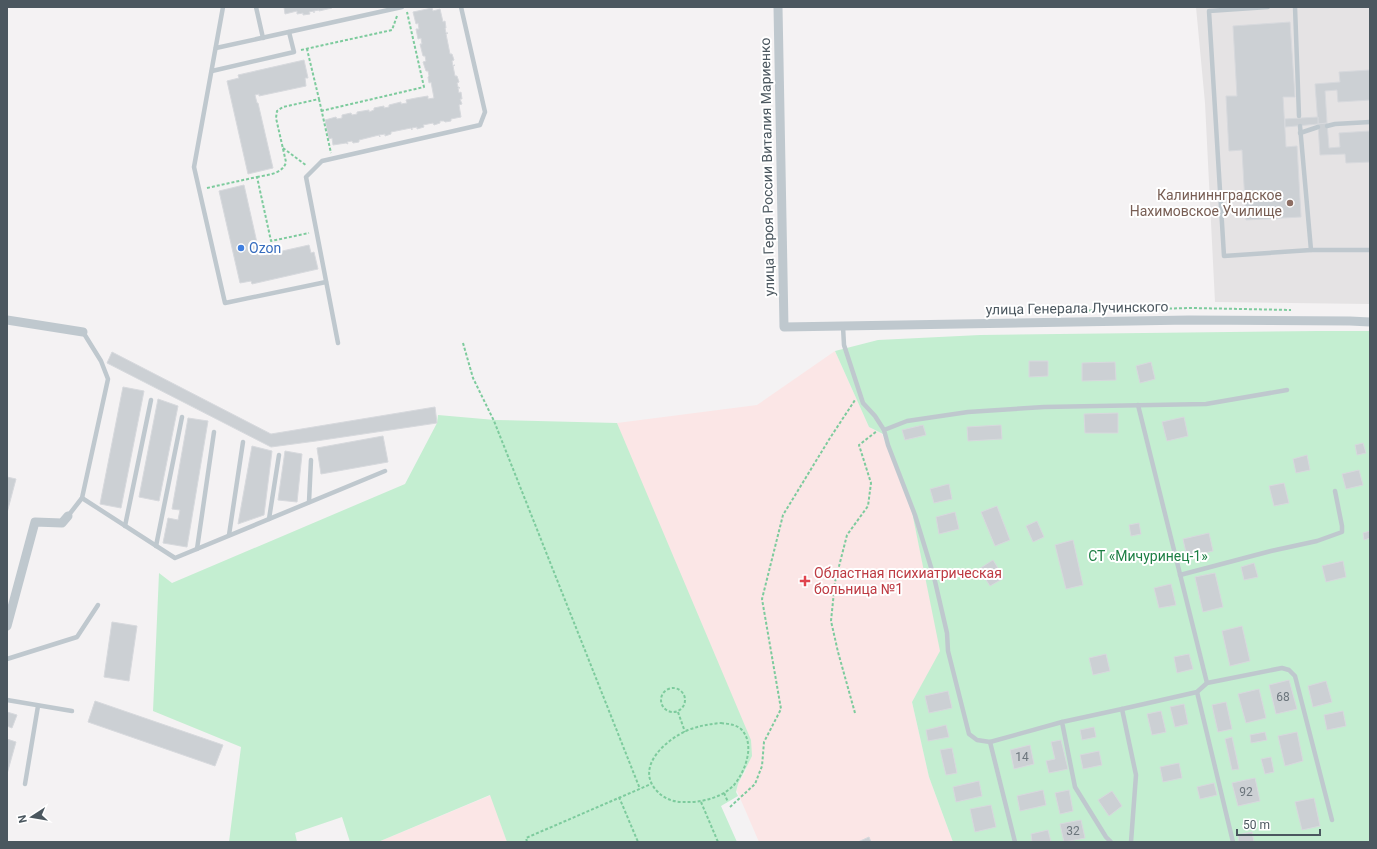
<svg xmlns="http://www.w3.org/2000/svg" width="1377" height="849" viewBox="0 0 1377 849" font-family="Roboto,sans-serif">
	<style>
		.education { fill: #e5e3e4 }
		.medical { fill: #fbe6e6 }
		.green { fill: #c4eed1 }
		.building { fill: #ccd0d4; stroke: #d7d9dd }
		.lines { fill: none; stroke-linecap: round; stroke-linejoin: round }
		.path { stroke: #7dcb9d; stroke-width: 2; stroke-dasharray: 3 2; stroke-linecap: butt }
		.lane { stroke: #bfc8ce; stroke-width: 4.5 }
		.street { stroke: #bfc8ce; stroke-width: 9 }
		.education-dot { fill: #8d6e63; stroke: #fff; stroke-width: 1.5 }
		.shop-dot { fill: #3f7fe0; stroke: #fff; stroke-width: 1.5 }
		.health-dot { fill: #e0444e; stroke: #fff; stroke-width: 1.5 }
		.labels { text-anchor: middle; stroke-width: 4; stroke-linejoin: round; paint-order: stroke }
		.number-label { font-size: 12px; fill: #6b757c }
		.street-label { font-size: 14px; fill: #4b575f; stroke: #fff }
		.education-label { font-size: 14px; fill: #785e54; stroke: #fff; text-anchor: end }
		.shop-label { font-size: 14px; fill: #366cbe; stroke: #fff; text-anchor: start }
		.park-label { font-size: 14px; fill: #1c7f44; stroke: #fff }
		.health-label { font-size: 14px; fill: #be3a42; stroke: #fff; text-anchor: start }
	</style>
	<rect width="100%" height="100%" fill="#f4f2f3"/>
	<polygon class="education" points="1196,7 1370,7 1370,304 1215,302 1205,103"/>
	<g class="medical">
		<polygon points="835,351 869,427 882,434 912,512 941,651 912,702 929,777 953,842 871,842 869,837 858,842 759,842 737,791 736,792 738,784 746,770 617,423 757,405"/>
		<polygon points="491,795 507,842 378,842"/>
	</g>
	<g class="green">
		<polygon points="1318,331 1370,331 1370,842 953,842 929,777 912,702 940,651 912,512 883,434 869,427 835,351 878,340 980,335"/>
		<polygon points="438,415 495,420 617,423 751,740 752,756 738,784 736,792 738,796 721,806 737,842 507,842 490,795 378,842 350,842 342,817 295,833 297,842 229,842 241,747 153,711 159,573 172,583 405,484 437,423"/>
	</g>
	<g class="building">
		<polygon points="284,7 332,7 332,8 319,11 319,10 314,11 314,13 314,11 309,12 310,14 303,15 303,13 297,14 297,11 285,14"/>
		<polygon points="432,8 433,11 440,9 443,22 445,21 446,28 445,28 446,33 448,33 446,34 450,54 452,54 454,60 452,61 453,66 455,65 453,66 455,76 457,76 459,82 457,83 458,87 460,88 458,88 459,93 461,92 462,99 460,99 462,104 459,105 461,117 451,119 451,121 445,122 444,121 440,121 440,123 434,125 433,123 423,125 424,127 417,129 417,127 412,128 412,130 411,128 391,132 391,134 385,136 385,134 379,135 380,137 379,135 359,140 359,142 353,143 352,141 347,142 348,144 346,143 333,145 332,138 329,139 325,120 336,117 337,119 342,118 342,115 351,113 352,115 357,114 357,112 369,110 369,112 374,110 374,108 384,106 384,108 389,107 389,105 401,102 401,104 407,103 406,100 416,98 428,96 428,99 434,98 431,82 429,83 428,77 429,76 428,71 426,71 423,62 426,61 425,56 423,56 420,44 422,44 421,38 418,39 416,29 419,29 418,23 416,24 413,12"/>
		<polygon points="1290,22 1295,97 1283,97 1286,147 1297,146 1301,217 1246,220 1242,150 1229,151 1226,96 1237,96 1233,26"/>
		<polygon points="304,60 308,78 305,78 306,86 259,96 259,94 255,95 257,103 258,103 273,168 248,174 227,81 239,78 238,75"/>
		<polygon points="1370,70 1370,100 1338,102 1337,90 1325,91 1327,123 1318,124 1315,84 1340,82 1339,72"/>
		<polygon points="1318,117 1318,124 1285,127 1285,119"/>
		<polygon points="1327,123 1329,148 1340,147 1339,133 1370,131 1370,162 1346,163 1345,154 1320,155 1318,124"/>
		<polygon points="244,185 260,256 309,245 311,253 314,252 318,269 252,284 251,281 240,283 219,191"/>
		<polygon points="112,352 271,434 435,407 437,423 316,441 271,447 107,363"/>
		<polygon points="1029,361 1048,361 1048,376 1029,377"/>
		<polygon points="1115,362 1116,380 1082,381 1082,363"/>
		<polygon points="1151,362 1155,379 1140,383 1136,366"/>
		<polygon points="123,387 144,391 121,508 100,504"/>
		<polygon points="158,399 178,406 159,501 139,497"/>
		<polygon points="1118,413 1118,433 1085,433 1084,414"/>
		<polygon points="1184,417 1188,436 1167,441 1162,422"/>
		<polygon points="188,418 208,421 187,547 163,543 168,518 178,520 180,510 172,509"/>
		<polygon points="923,425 926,435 905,440 902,430"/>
		<polygon points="1001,425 1002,439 968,441 967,427"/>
		<polygon points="383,436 388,462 321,474 317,448"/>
		<polygon points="1363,443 1366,453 1357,455 1355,445"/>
		<polygon points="252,446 272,451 264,515 238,524"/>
		<polygon points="285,451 302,454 297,502 278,500"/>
		<polygon points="1307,455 1310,470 1296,473 1293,459"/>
		<polygon points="1359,470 1363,485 1346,489 1342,474"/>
		<polygon points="7,477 16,479 7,513"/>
		<polygon points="1284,483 1289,503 1274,506 1269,486"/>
		<polygon points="949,484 952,499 934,503 930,489"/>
		<polygon points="997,506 1010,540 995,546 981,512"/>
		<polygon points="955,512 959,529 939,534 936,517"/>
		<polygon points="1037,521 1044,537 1033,542 1026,526"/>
		<polygon points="1139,523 1141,534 1131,536 1129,525"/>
		<polygon points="1370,531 1370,538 1364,540 1363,533"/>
		<polygon points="1209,533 1213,551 1187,557 1183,539"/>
		<polygon points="1073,540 1083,585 1066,589 1055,545"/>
		<polygon points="993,560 1004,578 990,586 979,569"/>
		<polygon points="1343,561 1346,577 1326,582 1322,566"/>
		<polygon points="1254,563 1258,577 1244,580 1241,567"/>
		<polygon points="1215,573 1223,607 1203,612 1195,577"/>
		<polygon points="1171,584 1176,605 1159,608 1154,588"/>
		<polygon points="112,622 137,626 129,681 104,677"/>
		<polygon points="1242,626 1250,661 1230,666 1222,631"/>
		<polygon points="1106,654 1110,671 1093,675 1089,658"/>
		<polygon points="1189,654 1193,669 1177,673 1174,657"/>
		<polygon points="1289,680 1297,709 1276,714 1269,685"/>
		<polygon points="1326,681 1332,702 1313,707 1308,686"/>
		<polygon points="1259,689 1266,718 1246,723 1238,694"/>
		<polygon points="948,691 952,708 929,713 925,696"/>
		<polygon points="95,701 223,745 215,766 88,722"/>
		<polygon points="1226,702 1232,729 1218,732 1212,705"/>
		<polygon points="1184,704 1188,724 1175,727 1170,707"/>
		<polygon points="1161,711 1166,732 1152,735 1147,714"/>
		<polygon points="1343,711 1346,726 1327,730 1324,715"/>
		<polygon points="7,712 17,715 12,728 7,726"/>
		<polygon points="946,725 949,737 928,741 926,730"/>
		<polygon points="1094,727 1096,737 1082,740 1080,730"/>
		<polygon points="1265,732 1267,740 1251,743 1250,735"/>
		<polygon points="1297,732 1303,761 1285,766 1278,736"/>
		<polygon points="1232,737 1239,769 1232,770 1225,739"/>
		<polygon points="7,739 16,742 7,774"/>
		<polygon points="1061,740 1068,769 1049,773 1046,761 1055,759 1051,742"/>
		<polygon points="1030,745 1034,764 1014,769 1010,750"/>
		<polygon points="952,748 957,773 946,775 940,750"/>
		<polygon points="1099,751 1102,765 1083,769 1080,755"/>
		<polygon points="1271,757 1274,772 1265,774 1261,759"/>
		<polygon points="1179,763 1182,778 1163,782 1160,767"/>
		<polygon points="1255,778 1260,801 1238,806 1232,783"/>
		<polygon points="979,781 982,796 956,802 953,787"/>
		<polygon points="1214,783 1217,795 1200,799 1197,787"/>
		<polygon points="1043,790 1046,805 1020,811 1017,796"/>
		<polygon points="1069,790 1073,811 1060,814 1055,793"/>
		<polygon points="1112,791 1122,806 1109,816 1098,800"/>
		<polygon points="1314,798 1320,826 1302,830 1295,802"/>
		<polygon points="991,805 996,827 975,832 970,809"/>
		<polygon points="1081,820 1085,838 1064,842 1060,824"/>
		<polygon points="1048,830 1051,842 1032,842 1031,834"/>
		<polygon points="1252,832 1254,842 1239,842 1238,835"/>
		<polygon points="869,837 871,842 858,842"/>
	</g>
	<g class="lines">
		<g class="path">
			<polyline points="301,50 392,30 397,16"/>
			<polyline points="319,99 331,153"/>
			<polyline points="321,111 424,87 407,12"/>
			<polyline points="283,148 307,166"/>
			<path d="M257,177C267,175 283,174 286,162L276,118L277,111L283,107L319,99L307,49"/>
			<polyline points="207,188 257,177 271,241 309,233"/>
			<polyline points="1069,311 1191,308 1291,310"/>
			<polyline points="463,343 473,378 494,421 640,789"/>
			<circle cx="673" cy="700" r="12"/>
			<polyline points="678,712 685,732"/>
			<polyline points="855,713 838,652 831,621 835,582 847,535 868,506 871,483 859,445 877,431"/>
			<path d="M721,723C728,724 735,724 741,729C756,744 745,772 734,785C722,798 700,803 683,802C672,802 663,798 656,790C635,766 667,739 688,730C699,726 709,724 721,723Z"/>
			<polyline points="724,793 728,802"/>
			<polyline points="619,797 638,842"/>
			<polyline points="701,802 718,842"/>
			<polyline points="730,807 755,784 762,766 764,742 781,709 762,599 783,515 830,438 855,400"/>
			<polyline points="527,842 526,838 651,784"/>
		</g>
		<g class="lane">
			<polyline points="223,7 194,167 225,303 326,282"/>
			<polyline points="256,7 263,38"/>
			<polyline points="1268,7 1209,11 1224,256 1311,250"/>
			<polyline points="1295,7 1299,116"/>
			<polyline points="216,48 402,7"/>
			<polyline points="212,71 294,52 289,32"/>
			<polyline points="1300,126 1311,250 1370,250"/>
			<polyline points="1327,126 1335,124 1370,122"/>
			<polyline points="1300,133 1318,127"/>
			<polyline points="843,327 844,345 863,403 875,416 884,430"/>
			<polyline points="338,343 306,177 322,161 480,125 485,112 461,7"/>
			<polyline points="1138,405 1207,683"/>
			<polyline points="82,498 175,558 385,471"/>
			<polyline points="309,502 311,460"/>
			<polyline points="68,516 82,498 108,379 101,361 83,332"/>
			<polyline points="269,519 279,455"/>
			<polyline points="125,526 151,400"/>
			<polyline points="229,535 243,442"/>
			<polyline points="156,546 182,417"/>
			<polyline points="197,549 214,432"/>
			<polyline points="1180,575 1271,551 1317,541 1342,532 1342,526 1335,491"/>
			<polyline points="7,659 77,637 98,605"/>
			<polyline points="1197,692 1233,842"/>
			<polyline points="7,700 72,711"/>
			<polyline points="1122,709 1197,692 1207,683 1282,668 1289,670 1295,676 1332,820"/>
			<polyline points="1062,722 990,742 977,740 969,734 948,651 947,633 934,577 915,515 888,445 884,430 907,421 968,412 1044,407 1206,404 1287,390"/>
			<polyline points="990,742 1015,842"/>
			<polyline points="25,784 38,706"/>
			<polyline points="1111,842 1106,837 1075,787 1062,722 1122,709 1136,775 1131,842"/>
		</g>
		<g class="street">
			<polyline points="778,7 784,327 1189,320 1350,321 1370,322"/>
			<polyline points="7,320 83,332"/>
			<polyline points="7,626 35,522 62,523 68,516"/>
		</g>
	</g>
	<circle class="education-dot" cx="1290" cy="203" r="4"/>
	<circle class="shop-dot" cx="241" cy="248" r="4"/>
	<path class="health-dot" d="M803 575h4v4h4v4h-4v4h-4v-4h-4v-4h4z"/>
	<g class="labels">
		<g class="number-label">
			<text x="1283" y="701">68</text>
			<text x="1022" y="761">14</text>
			<text x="1246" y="796">92</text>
			<text x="1073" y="835">32</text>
		</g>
		<g class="street-label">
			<text transform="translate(767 167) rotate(-91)" y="5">улица Героя России Виталия Мариенко</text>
			<text transform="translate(1077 308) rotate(-1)" y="5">улица Генерала Лучинского</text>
		</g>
		<g class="education-label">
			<text x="1282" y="200">Калининнградское<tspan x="1282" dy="16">Нахимовское Училище</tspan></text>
		</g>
		<g class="shop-label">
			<text x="249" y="253">Ozon</text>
		</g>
		<g class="park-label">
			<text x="1148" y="561">СТ «Мичуринец-1»</text>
		</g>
		<g class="health-label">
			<text x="814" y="578">Областная психиатрическая<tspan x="814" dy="16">больница №1</tspan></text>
		</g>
	</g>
	<rect width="1377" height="849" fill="none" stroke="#4b575f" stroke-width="16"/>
	<g transform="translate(32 817) rotate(258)" stroke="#ffffff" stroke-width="3" paint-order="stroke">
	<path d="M0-3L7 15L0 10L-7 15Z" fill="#4b575f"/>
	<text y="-6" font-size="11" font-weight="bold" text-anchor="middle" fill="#4b575f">N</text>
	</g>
	<path d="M1237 829v6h83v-6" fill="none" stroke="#4b575f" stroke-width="2"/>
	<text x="1243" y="829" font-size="12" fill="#4b575f" stroke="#ffffff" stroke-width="3" paint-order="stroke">50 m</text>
</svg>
